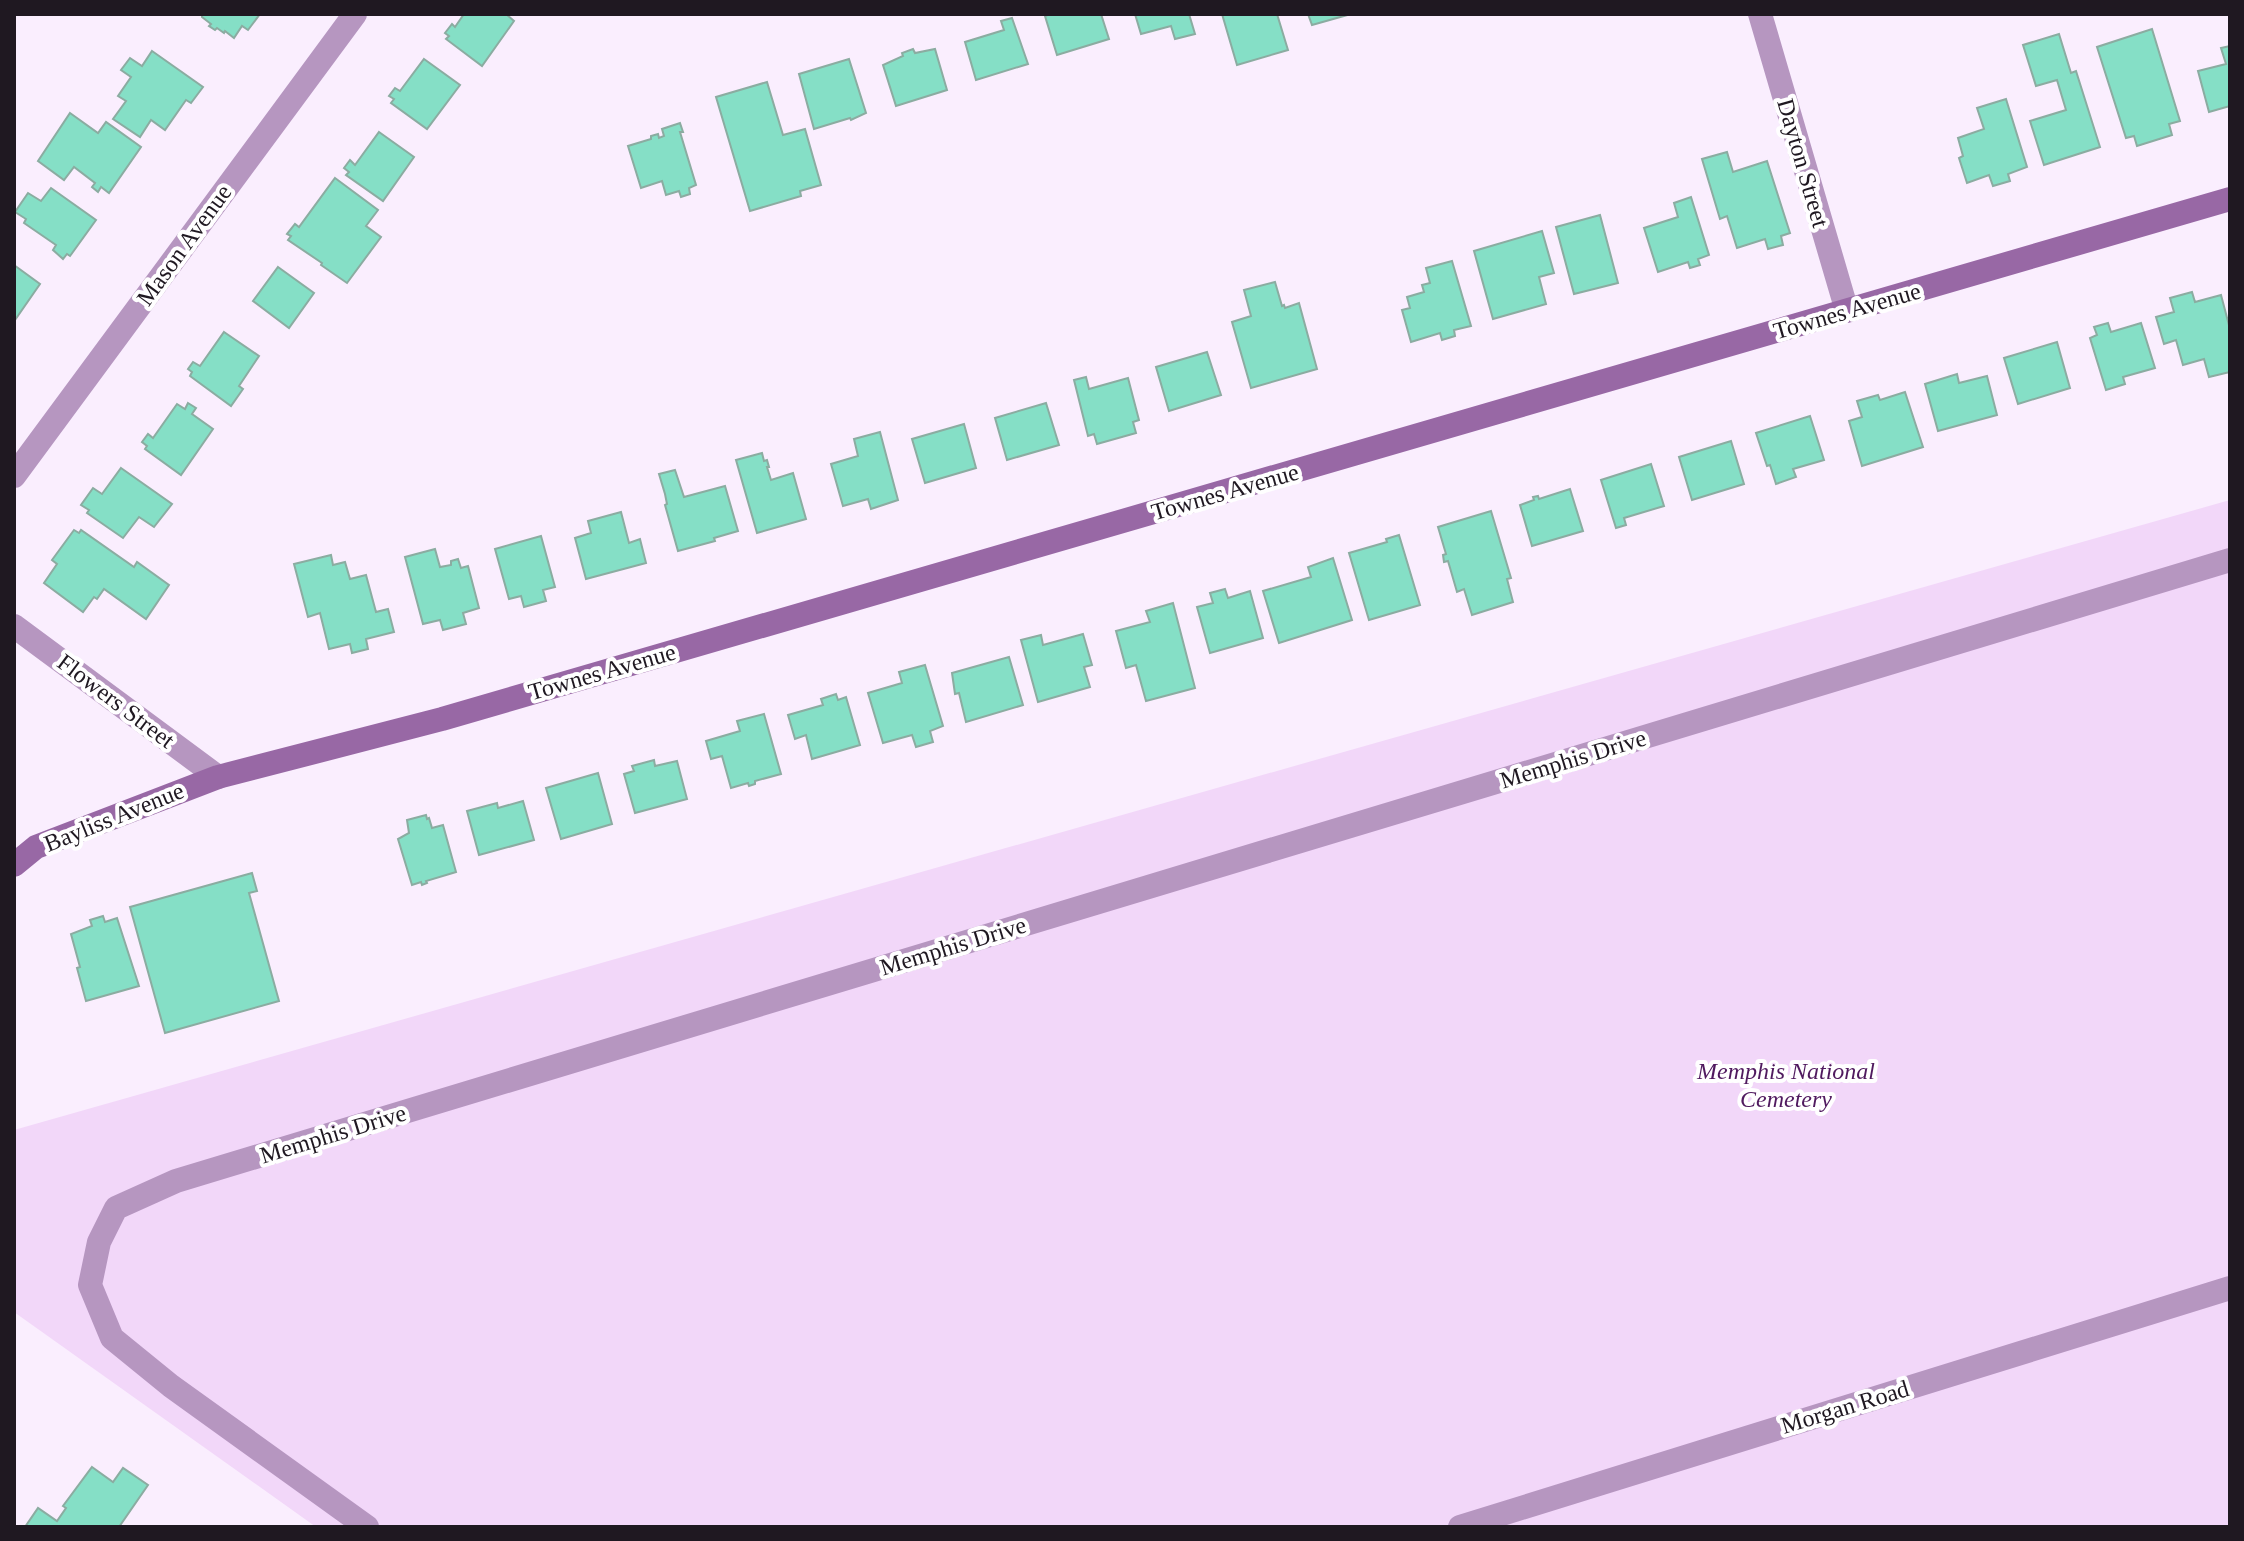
<svg xmlns="http://www.w3.org/2000/svg" width="2244" height="1541" viewBox="0 0 2244 1541" font-family="Georgia,serif">
	<style>
		.green { fill: #f2d7f9 }
		.building { fill: #85dfc6; stroke: #8baca1; stroke-width: 2 }
		.lines { fill: none; stroke-linecap: round; stroke-linejoin: round }
		.street { stroke: #b696c0; stroke-width: 24 }
		.secondary { stroke: #9868a5; stroke-width: 24 }
		.labels { text-anchor: middle; stroke-width: 8; stroke-linejoin: round; paint-order: stroke }
		.street-label { font-size: 24px; fill: #1f1821; stroke: #fff }
		.park-label { font-size: 24px; font-style: italic; fill: #501a5f; stroke: #fff }
	</style>
	<rect width="100%" height="100%" fill="#faeefe"/>
	<polygon class="green" points="2230,500 2230,1527 316,1527 14,1312 14,1130"/>
	<g class="building">
		<polygon points="202,14 260,14 248,30 242,26 234,38 225,31 224,33 217,28 215,30 209,26 211,24 202,17"/>
		<polygon points="464,14 506,14 514,21 482,66 446,39 449,36 445,33 452,24 455,27"/>
		<polygon points="1050,14 1101,14 1109,39 1057,55 1045,16"/>
		<polygon points="1135,14 1189,14 1195,34 1175,39 1171,26 1141,34"/>
		<polygon points="1222,14 1277,14 1288,50 1237,65"/>
		<polygon points="1308,14 1351,14 1312,25"/>
		<polygon points="1012,18 1028,64 976,80 965,42 1004,30 1001,21"/>
		<polygon points="2152,29 2180,121 2169,124 2172,135 2137,146 2134,136 2126,138 2097,47"/>
		<polygon points="2059,34 2071,73 2076,71 2100,147 2044,165 2030,121 2066,110 2057,80 2036,86 2023,45"/>
		<polygon points="2230,46 2230,106 2209,112 2198,71 2226,64 2221,48"/>
		<polygon points="913,49 915,53 935,49 947,90 896,106 883,65 903,56 902,53"/>
		<polygon points="152,51 203,87 191,103 186,100 165,130 151,120 140,137 113,119 126,101 118,96 131,77 121,70 130,58 142,66"/>
		<polygon points="424,59 460,85 427,129 391,103 394,99 389,96 395,88 400,91"/>
		<polygon points="849,59 866,113 851,120 850,118 814,129 799,74"/>
		<polygon points="767,82 783,135 805,129 821,185 800,191 801,196 750,211 716,97"/>
		<polygon points="2006,99 2027,167 2008,174 2010,181 1993,186 1989,175 1967,183 1959,158 1963,156 1958,138 1984,129 1977,108"/>
		<polygon points="70,113 98,133 106,122 141,147 109,193 101,187 98,192 92,187 95,183 74,167 64,180 38,161"/>
		<polygon points="680,123 683,132 680,132 696,185 689,188 690,194 681,197 679,191 666,195 662,181 641,188 628,146 651,139 651,136 658,134 659,138 664,136 662,129"/>
		<polygon points="379,132 414,157 383,201 346,175 349,172 344,168 350,160 355,165"/>
		<polygon points="1727,152 1733,172 1767,161 1790,233 1781,236 1783,245 1768,249 1765,239 1737,248 1727,216 1720,219 1702,159"/>
		<polygon points="335,178 378,210 366,226 381,237 347,283 321,265 322,263 288,240 291,236 287,234 295,224 299,227"/>
		<polygon points="51,188 96,220 70,256 67,254 63,259 53,250 56,245 24,223 26,219 15,212 28,193 41,201"/>
		<polygon points="1691,197 1709,255 1698,259 1700,265 1690,268 1688,262 1658,272 1644,228 1678,217 1674,203"/>
		<polygon points="1600,215 1618,283 1574,294 1556,227"/>
		<polygon points="1542,231 1554,273 1539,277 1546,304 1493,319 1474,251"/>
		<polygon points="1452,261 1471,326 1454,330 1455,336 1442,340 1440,333 1411,342 1402,310 1410,308 1407,297 1424,292 1422,285 1430,283 1426,268"/>
		<polygon points="14,265 40,284 15,320 14,320"/>
		<polygon points="278,267 314,293 289,328 253,301"/>
		<polygon points="1275,282 1282,306 1284,305 1285,308 1299,303 1317,369 1251,388 1232,322 1251,316 1244,290"/>
		<polygon points="2192,292 2195,302 2221,295 2230,329 2230,372 2209,377 2204,359 2183,365 2176,340 2164,344 2156,317 2174,312 2170,298"/>
		<polygon points="2108,323 2111,332 2141,323 2155,368 2123,377 2125,384 2106,390 2090,338 2097,335 2094,327"/>
		<polygon points="224,332 259,356 239,386 243,389 231,406 190,376 192,372 188,369 193,362 200,366"/>
		<polygon points="2057,342 2070,388 2018,404 2004,358"/>
		<polygon points="1207,352 1221,395 1169,411 1156,367"/>
		<polygon points="1957,374 1959,383 1987,376 1997,415 1938,431 1925,384"/>
		<polygon points="1086,377 1089,389 1128,378 1139,420 1133,422 1136,433 1097,444 1094,434 1088,436 1074,380"/>
		<polygon points="1905,392 1923,447 1862,466 1849,421 1862,417 1857,401 1878,395 1880,400"/>
		<polygon points="188,403 196,408 192,414 213,429 181,475 145,449 147,446 142,442 148,434 153,438 177,404 185,409"/>
		<polygon points="1046,403 1059,445 1007,460 995,418"/>
		<polygon points="1810,416 1824,460 1793,469 1796,477 1776,484 1770,465 1767,466 1756,433"/>
		<polygon points="964,424 976,468 925,483 912,439"/>
		<polygon points="880,432 898,500 871,509 868,499 843,506 831,464 858,456 854,439"/>
		<polygon points="1731,441 1744,484 1692,500 1679,457"/>
		<polygon points="762,453 764,461 767,460 769,467 767,467 771,480 793,473 806,519 757,533 736,460"/>
		<polygon points="1651,464 1664,506 1624,518 1626,525 1616,528 1601,480"/>
		<polygon points="121,468 172,504 154,527 139,517 123,538 87,513 89,510 81,505 93,488 102,494"/>
		<polygon points="675,470 684,497 725,486 738,531 714,538 715,541 678,551 665,505 667,504 665,494 659,474"/>
		<polygon points="1570,489 1583,531 1532,546 1520,505 1534,500 1533,497 1538,496 1539,499"/>
		<polygon points="1491,511 1511,578 1507,579 1513,602 1472,615 1464,589 1457,592 1448,561 1444,562 1443,555 1446,554 1438,527"/>
		<polygon points="621,512 629,543 640,539 646,563 586,579 575,538 591,533 588,521"/>
		<polygon points="74,530 79,533 81,530 134,567 137,562 169,585 146,619 104,589 97,599 94,597 83,612 44,583 57,564 52,560"/>
		<polygon points="1399,535 1420,605 1369,620 1349,553 1387,542 1386,539"/>
		<polygon points="541,536 555,587 543,590 546,601 524,607 521,596 509,599 495,549"/>
		<polygon points="435,549 440,567 451,565 451,561 458,559 461,568 468,566 479,608 463,613 466,624 443,630 440,620 423,624 405,557"/>
		<polygon points="331,555 333,565 345,562 350,579 366,575 376,612 388,609 394,632 366,639 368,649 352,653 350,644 329,649 320,613 308,617 294,564"/>
		<polygon points="1333,558 1352,620 1279,643 1263,591 1311,577 1308,567"/>
		<polygon points="1225,589 1228,598 1250,591 1263,638 1210,653 1197,607 1213,603 1210,593"/>
		<polygon points="1173,603 1195,688 1146,701 1136,665 1126,668 1116,631 1150,622 1146,611"/>
		<polygon points="1083,634 1092,665 1084,667 1090,687 1038,702 1021,640 1041,635 1043,645"/>
		<polygon points="1009,657 1023,705 966,722 959,693 955,694 952,673"/>
		<polygon points="925,665 943,726 930,731 933,742 916,747 912,735 883,743 868,693 902,683 899,672"/>
		<polygon points="836,694 838,700 846,697 860,745 812,759 806,735 795,739 788,715 823,705 821,699"/>
		<polygon points="764,714 781,774 755,781 755,784 749,786 748,783 731,788 722,756 711,759 706,741 740,731 737,721"/>
		<polygon points="654,760 655,766 677,761 687,799 635,813 624,774 634,771 632,766"/>
		<polygon points="598,773 612,824 561,839 546,788"/>
		<polygon points="523,801 534,840 479,855 467,811 497,803 498,808"/>
		<polygon points="426,815 427,819 429,818 432,828 443,825 456,872 426,881 427,883 422,885 421,882 412,885 398,839 409,833 407,820"/>
		<polygon points="252,873 257,891 249,893 279,1001 165,1033 130,907"/>
		<polygon points="103,916 105,922 117,918 139,986 86,1001 77,968 80,967 71,934 92,926 90,920"/>
		<polygon points="92,1467 113,1482 123,1468 148,1485 119,1527 25,1527 38,1508 57,1521 66,1508 63,1506"/>
	</g>
	<g class="lines">
		<g class="street">
			<polyline points="1760,14 1847,311"/>
			<polyline points="14,476 355,14"/>
			<polyline points="14,626 218,777"/>
			<polyline points="367,1527 171,1386 112,1338 90,1285 99,1242 116,1208 176,1181 2230,560"/>
			<polyline points="1460,1527 2230,1288"/>
		</g>
		<polyline class="secondary" points="14,865 36,847 218,777 442,719 2230,199"/>
	</g>
	<g class="labels">
		<g class="street-label">
			<text transform="translate(1803 163) rotate(74)" y="8">Dayton Street</text>
			<text transform="translate(184 245) rotate(-54)" y="8">Mason Avenue</text>
			<text transform="translate(1847 311) rotate(-16)" y="8">Townes Avenue</text>
			<text transform="translate(1225 492) rotate(-16)" y="8">Townes Avenue</text>
			<text transform="translate(602 672) rotate(-16)" y="8">Townes Avenue</text>
			<text transform="translate(116 701) rotate(37)" y="8">Flowers Street</text>
			<text transform="translate(1573 759) rotate(-17)" y="8">Memphis Drive</text>
			<text transform="translate(114 817) rotate(-22)" y="8">Bayliss Avenue</text>
			<text transform="translate(953 946) rotate(-17)" y="8">Memphis Drive</text>
			<text transform="translate(333 1134) rotate(-17)" y="8">Memphis Drive</text>
			<text transform="translate(1845 1407) rotate(-17)" y="8">Morgan Road</text>
		</g>
		<g class="park-label">
			<text x="1786" y="1079">Memphis National<tspan x="1786" dy="28">Cemetery</tspan></text>
		</g>
	</g>
	<rect width="2244" height="1541" fill="none" stroke="#1f1821" stroke-width="32"/>
</svg>
